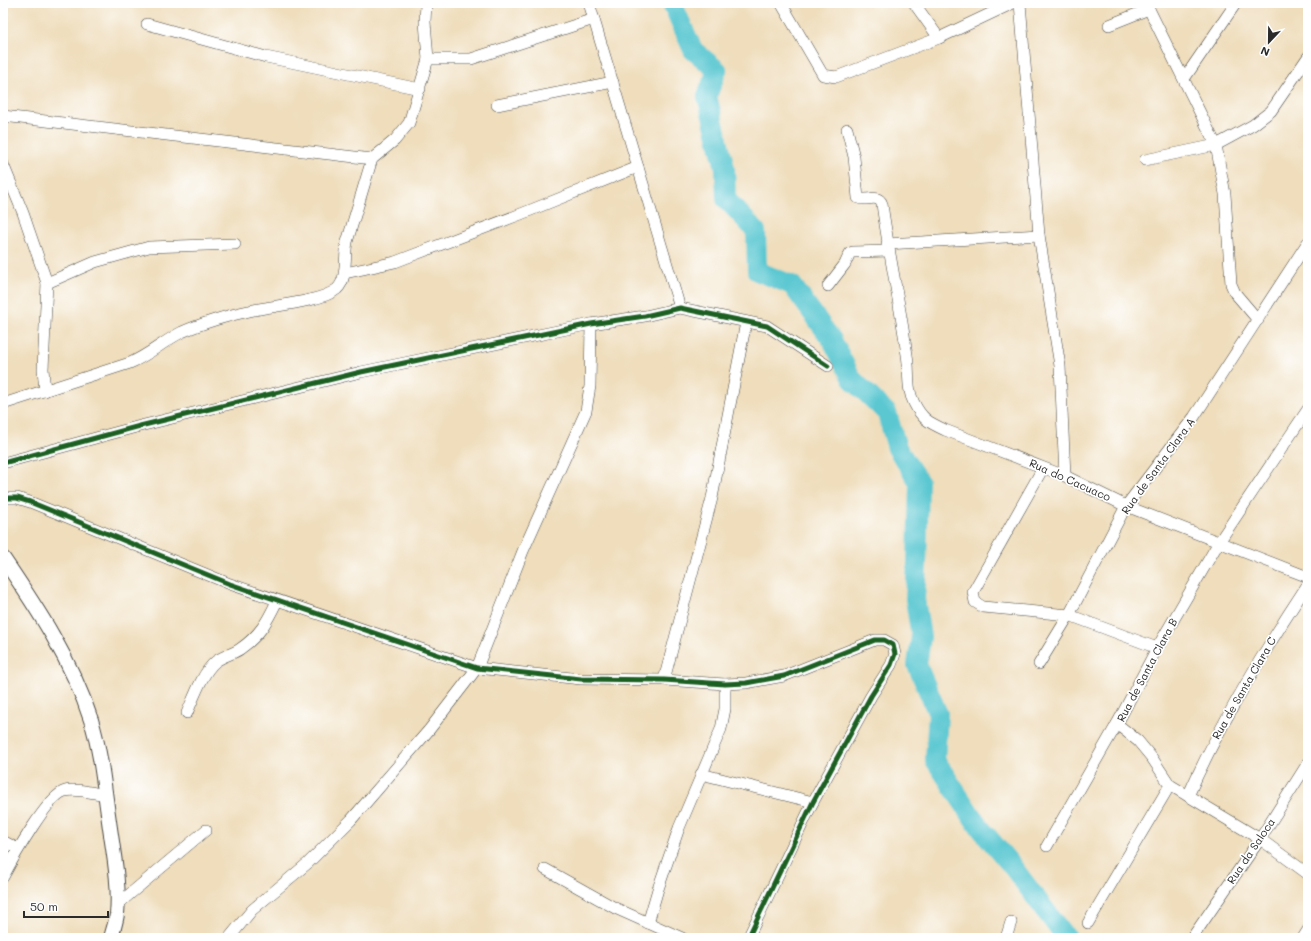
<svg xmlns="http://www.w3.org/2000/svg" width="1311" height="941" viewBox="0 0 1311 941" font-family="Mali,sans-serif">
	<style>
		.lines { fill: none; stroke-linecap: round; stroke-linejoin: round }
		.river { stroke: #5ac7d1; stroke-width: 20 }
		.minor-casing { stroke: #484641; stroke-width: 12 }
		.tertiary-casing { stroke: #484641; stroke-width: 16 }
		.minor { stroke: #fff; stroke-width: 11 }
		.tertiary { stroke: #fff; stroke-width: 14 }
		.cycleway-casing { stroke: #fff; stroke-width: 8 }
		.cycleway { stroke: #1b5e20; stroke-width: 5 }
		.labels { text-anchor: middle; stroke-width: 3.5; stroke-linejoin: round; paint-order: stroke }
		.street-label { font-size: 11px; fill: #2b2b2b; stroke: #fff }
	</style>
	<rect width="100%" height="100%" fill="#fff"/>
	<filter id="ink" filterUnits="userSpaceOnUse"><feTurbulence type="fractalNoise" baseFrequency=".025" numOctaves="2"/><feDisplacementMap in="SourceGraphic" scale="8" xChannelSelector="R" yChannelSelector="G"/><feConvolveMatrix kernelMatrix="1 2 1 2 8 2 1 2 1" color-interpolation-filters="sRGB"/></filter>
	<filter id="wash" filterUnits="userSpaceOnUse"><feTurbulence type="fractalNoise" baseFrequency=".012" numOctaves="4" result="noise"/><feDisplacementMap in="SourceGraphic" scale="16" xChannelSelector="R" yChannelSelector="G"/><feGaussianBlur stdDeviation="0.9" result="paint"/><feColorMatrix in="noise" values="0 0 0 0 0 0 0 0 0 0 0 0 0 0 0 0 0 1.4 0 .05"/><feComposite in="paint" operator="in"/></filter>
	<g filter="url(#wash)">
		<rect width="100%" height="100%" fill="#efddbb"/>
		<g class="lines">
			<polyline class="river" points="672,3 693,50 717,70 707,96 725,168 726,199 756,231 757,271 792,285 832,340 852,379 887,413 897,448 919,482 917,563 915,599 921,637 917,665 938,714 935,760 977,824 1012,866 1063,934 1068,938"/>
		</g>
	</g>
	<g filter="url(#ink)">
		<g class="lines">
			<g class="minor-casing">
				<g id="minor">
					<polyline points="589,3 680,308"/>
					<polyline points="781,3 823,75 836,77 939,38 1013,3"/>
					<polyline points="914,3 939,38"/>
					<polyline points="1020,3 1039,235 1060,366 1065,476"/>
					<polyline points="1146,3 1216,145 1225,194 1231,284 1235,293 1258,320"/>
					<polyline points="147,24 266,57 420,89"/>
					<polyline points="1109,25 1149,9"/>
					<polyline points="428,59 471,59 594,19"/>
					<polyline points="1184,79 1236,3"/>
					<polyline points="497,105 613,82"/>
					<polyline points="3,116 372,159"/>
					<path d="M847,129L854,157L858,198C866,202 878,193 882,204C889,255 900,304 907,355C910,371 906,388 914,403C922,419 928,422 945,430L1065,476L1126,506L1308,577"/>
					<polyline points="1145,160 1216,145 1253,125 1271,111 1308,57"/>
					<polyline points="3,164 23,213 47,283 43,369 45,391"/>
					<polyline points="887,244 1039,235"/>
					<polyline points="345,273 395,262 521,214 638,167"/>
					<polyline points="47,283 95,262 149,247 235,244"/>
					<polyline points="828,286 845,264 850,253 853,252 889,251"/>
					<path d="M3,404L130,363C149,355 164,341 182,332C200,324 229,315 249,311C270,306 322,302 337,289C348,279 344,256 347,242L372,159L395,140L409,123L428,59L425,22L426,3"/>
					<polyline points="3,463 140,426 361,372 591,324 645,316 680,308 767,326 828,366"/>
					<polyline points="1043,468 973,592 975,602 983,607 1069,615 1157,648"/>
					<polyline points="3,498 17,498 30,502 230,584 477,668 581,679 664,680 725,684 746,683 784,676 875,640 884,640 893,645 895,654 891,665 871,696 813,802 748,938"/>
					<polyline points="1039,664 1069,615 1126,506 1194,417 1308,242"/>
					<polyline points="664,680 712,498 746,322"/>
					<path d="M187,713C194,697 203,672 215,662C222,656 233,654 240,649C260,635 267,622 277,601"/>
					<polyline points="1117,724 1138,741 1152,758 1170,785 1260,839 1308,874"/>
					<polyline points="701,774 813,802"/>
					<path d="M1188,796C1221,722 1263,652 1308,584"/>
					<polyline points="3,841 18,849"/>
					<polyline points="1047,846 1117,724 1157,648 1219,542 1308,409"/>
					<polyline points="545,869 615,908 682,938"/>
					<path d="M3,877C12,860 48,795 65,791C75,788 94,793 105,795"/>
					<polyline points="118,904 206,830"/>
					<polyline points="648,923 658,889 679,828 721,729 725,709 725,684"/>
					<polyline points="1088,923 1170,785"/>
					<polyline points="229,938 252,910 308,863 351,820 429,730 477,668 523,551 586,411 590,386 591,324"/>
					<polyline points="1006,938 1011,922"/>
					<polyline points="1192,938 1260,839 1308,763"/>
					<polyline points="1303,938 1308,930"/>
				</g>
			</g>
			<g class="tertiary-casing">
				<path id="tertiary" d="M3,558C37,608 72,661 91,720C101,752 104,787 109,821C113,851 120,884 117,914C116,922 113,930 111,938"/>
			</g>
			<use href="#minor" class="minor"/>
			<use href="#tertiary" class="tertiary"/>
			<g class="cycleway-casing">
				<g id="cycleway">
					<polyline points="3,463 140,426 361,372 591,324 645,316 680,308 767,326 828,366"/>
					<polyline points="3,498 17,498 30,502 230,584 477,668 581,679 664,680 725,684 746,683 784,676 875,640 884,640 893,645 895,654 891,665 871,696 813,802 748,938"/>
				</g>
			</g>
			<use href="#cycleway" class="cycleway"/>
		</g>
	</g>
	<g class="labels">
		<g class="street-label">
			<text transform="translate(1158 466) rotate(-54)" y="4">Rua de Santa Clara A</text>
			<text transform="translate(1070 480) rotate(24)" y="4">Rua do Cacuaco</text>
			<text transform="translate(1147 670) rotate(-62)" y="4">Rua de Santa Clara B</text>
			<text transform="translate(1244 688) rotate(-60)" y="4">Rua de Santa Clara C</text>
			<text transform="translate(1251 851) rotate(-56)" y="4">Rua da Saloca</text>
		</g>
	</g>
	<rect width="1311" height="941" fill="none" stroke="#fff" stroke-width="16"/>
	<g transform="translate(1269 42) rotate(202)" stroke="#ffffff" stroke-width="3" paint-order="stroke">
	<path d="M0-3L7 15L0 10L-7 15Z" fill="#2b2b2b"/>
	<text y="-6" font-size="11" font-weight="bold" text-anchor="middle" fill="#2b2b2b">N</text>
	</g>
	<path d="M24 911v6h84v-6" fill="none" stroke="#2b2b2b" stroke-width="2"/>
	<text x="30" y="911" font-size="12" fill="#2b2b2b" stroke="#ffffff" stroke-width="3" paint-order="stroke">50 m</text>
</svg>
